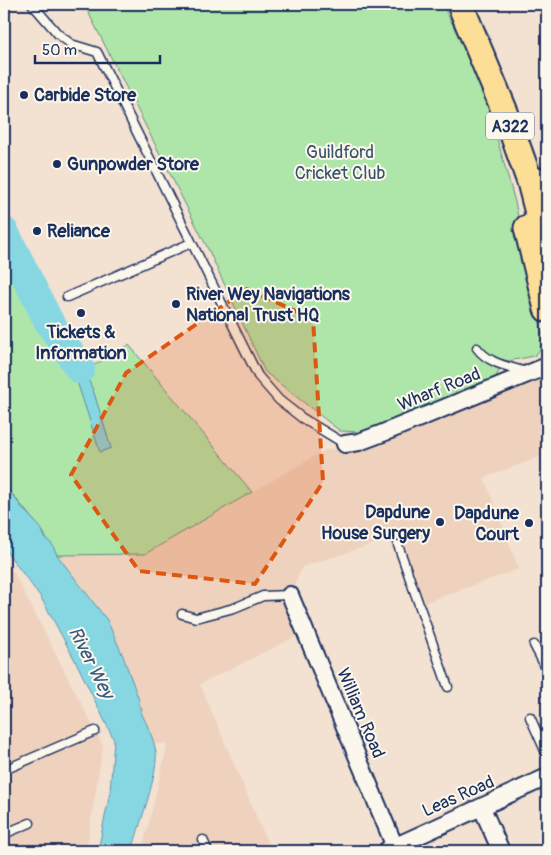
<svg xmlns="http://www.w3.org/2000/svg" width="551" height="855" viewBox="0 0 551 855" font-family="Pangolin,sans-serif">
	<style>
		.built { fill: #eed2be }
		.green { fill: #aee6a9; stroke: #648a84 }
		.water { fill: #87d7e3; stroke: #5c94ae }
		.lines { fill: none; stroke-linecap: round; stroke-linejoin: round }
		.river { stroke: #87d7e3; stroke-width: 30 }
		.service-casing { stroke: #1b2f5e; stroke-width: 11 }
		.minor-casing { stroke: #1b2f5e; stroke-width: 20 }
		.primary-casing { stroke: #1b2f5e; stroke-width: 29 }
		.service { stroke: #fbf7ec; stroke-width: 8 }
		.minor { stroke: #fbf7ec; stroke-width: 16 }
		.primary { stroke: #fdde96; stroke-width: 25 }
		.marked { fill: #de5710; fill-opacity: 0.2; stroke: #de5710; stroke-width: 4; stroke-dasharray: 10 6; stroke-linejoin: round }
		.poi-dot { fill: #1b2f5e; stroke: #fbf7ec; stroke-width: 2 }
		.labels { text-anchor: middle; stroke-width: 4; stroke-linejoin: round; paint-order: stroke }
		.shield { fill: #fbf7ec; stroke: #5e6b89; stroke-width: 1 }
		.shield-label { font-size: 16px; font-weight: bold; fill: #1b2f5e }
		.poi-label { font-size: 18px; font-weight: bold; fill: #1b2f5e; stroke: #fbf7ec; text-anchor: start }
		.park-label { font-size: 18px; fill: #38546d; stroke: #fbf7ec }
		.street-label { font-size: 18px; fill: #1b2f5e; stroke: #fbf7ec }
		.water-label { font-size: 19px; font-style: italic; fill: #36597f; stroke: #fbf7ec }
	</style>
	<rect width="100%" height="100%" fill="#f3e1d1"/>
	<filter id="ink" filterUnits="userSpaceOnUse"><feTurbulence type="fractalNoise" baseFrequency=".02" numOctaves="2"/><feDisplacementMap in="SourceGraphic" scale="10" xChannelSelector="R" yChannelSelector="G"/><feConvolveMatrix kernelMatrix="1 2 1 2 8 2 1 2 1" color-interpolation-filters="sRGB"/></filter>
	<g filter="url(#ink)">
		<g class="built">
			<polygon points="542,376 547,391 547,454 484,478 519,569 415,606 389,539 302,567 290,595 305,632 200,684 271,851 142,851 168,743 154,744 139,705 123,656 104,616 57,555 145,554 325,450 354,448"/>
			<polygon points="4,561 14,573 103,746 86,851 4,851"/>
		</g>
		<g class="green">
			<polygon points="84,4 442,4 479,75 515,202 542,334 540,350 534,356 503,362 495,379 360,432 340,431 265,372 209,251"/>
			<path d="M4,263L17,286L29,280L62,333L51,339L77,381L100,452L111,448L93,390L84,371L129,345L252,492L145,554L57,555C53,547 46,540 44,533L4,484Z"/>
		</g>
		<g class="water">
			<polygon points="4,217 11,219 33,264 33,266 28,270 29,280 17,286 4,263"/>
			<polygon points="62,333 84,371 93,390 111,448 100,452 77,381 51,339"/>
			<path d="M4,484L24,510L41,528L45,538L52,544L57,555L107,620L123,656L139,700V705L142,709L141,712C147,725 154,739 156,753C158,774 140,822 134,844L130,851H98L110,792L114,740L78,666L49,612L40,596L6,551H4Z"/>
		</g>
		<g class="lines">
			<polyline class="river" points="4,232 48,320 80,369"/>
			<g class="service-casing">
				<g id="service">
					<polyline points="32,4 58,34 71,44 97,52 258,376 279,400 302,418 345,444"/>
					<polyline points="67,297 191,243"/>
					<path d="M477,348C489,364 508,366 526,372"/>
					<polyline points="398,545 448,687"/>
					<polyline points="182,614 196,618 234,608 263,596 290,595"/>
					<polyline points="534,645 547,670"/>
					<polyline points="530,717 547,755"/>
					<polyline points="4,770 95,731"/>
					<polyline points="4,834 30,823"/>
					<polyline points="203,840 208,851"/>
				</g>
			</g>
			<g class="minor-casing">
				<g id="minor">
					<polyline points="530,182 547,175"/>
					<polyline points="345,444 359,442 383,433 547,366"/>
					<polyline points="290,595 395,847"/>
					<polyline points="482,808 501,851"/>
					<polyline points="387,850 547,777"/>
				</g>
			</g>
			<g class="primary-casing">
				<g id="primary">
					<polyline points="460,4 505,112 530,182 547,248"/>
					<polyline points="527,228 547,309"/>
				</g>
			</g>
			<use href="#service" class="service"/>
			<use href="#minor" class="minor"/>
			<use href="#primary" class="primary"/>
		</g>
	</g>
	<path class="marked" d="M247,289L313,319L323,482L255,584L139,571L71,475L126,373Z"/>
	<g class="poi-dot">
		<circle cx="24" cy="95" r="5"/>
		<circle cx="57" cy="164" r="5"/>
		<circle cx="37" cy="231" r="5"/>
		<circle cx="176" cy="304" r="5"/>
		<circle cx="81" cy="313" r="5"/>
		<circle cx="440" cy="522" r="5"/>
		<circle cx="529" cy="523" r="5"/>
	</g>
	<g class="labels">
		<rect class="shield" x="486" y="112.5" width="48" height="27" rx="4"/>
		<g class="shield-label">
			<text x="510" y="132">A322</text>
		</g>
		<g class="poi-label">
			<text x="34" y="101">Carbide Store</text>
			<text x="67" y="170">Gunpowder Store</text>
			<text x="47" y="237">Reliance</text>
			<text x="186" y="300">River Wey Navigations<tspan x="186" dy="21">National Trust HQ</tspan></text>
			<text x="81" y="338" text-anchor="middle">Tickets &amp;<tspan x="81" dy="21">Information</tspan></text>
			<text x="430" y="518" text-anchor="end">Dapdune<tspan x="430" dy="21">House Surgery</tspan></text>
			<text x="519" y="519" text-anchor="end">Dapdune<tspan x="519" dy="21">Court</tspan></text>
		</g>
		<g class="park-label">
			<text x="340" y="158">Guildford<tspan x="340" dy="21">Cricket Club</tspan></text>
		</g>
		<g class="street-label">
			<text transform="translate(439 389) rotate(-22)" y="6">Wharf Road</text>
			<text transform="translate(361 713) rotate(67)" y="6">William Road</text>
			<text transform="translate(458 796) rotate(-24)" y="6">Leas Road</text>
		</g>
		<g class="water-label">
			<text transform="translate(92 662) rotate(63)" y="7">River Wey</text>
		</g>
	</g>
	<rect width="551" height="855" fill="none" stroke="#fbf7ec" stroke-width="20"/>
	<rect x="10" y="10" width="531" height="835" fill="none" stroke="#1b2f5e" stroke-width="2" filter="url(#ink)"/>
	<path d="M35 55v8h125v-8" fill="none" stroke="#1b2f5e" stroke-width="2.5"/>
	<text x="42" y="55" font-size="15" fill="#1b2f5e" stroke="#fbf7ec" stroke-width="4" paint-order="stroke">50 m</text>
</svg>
